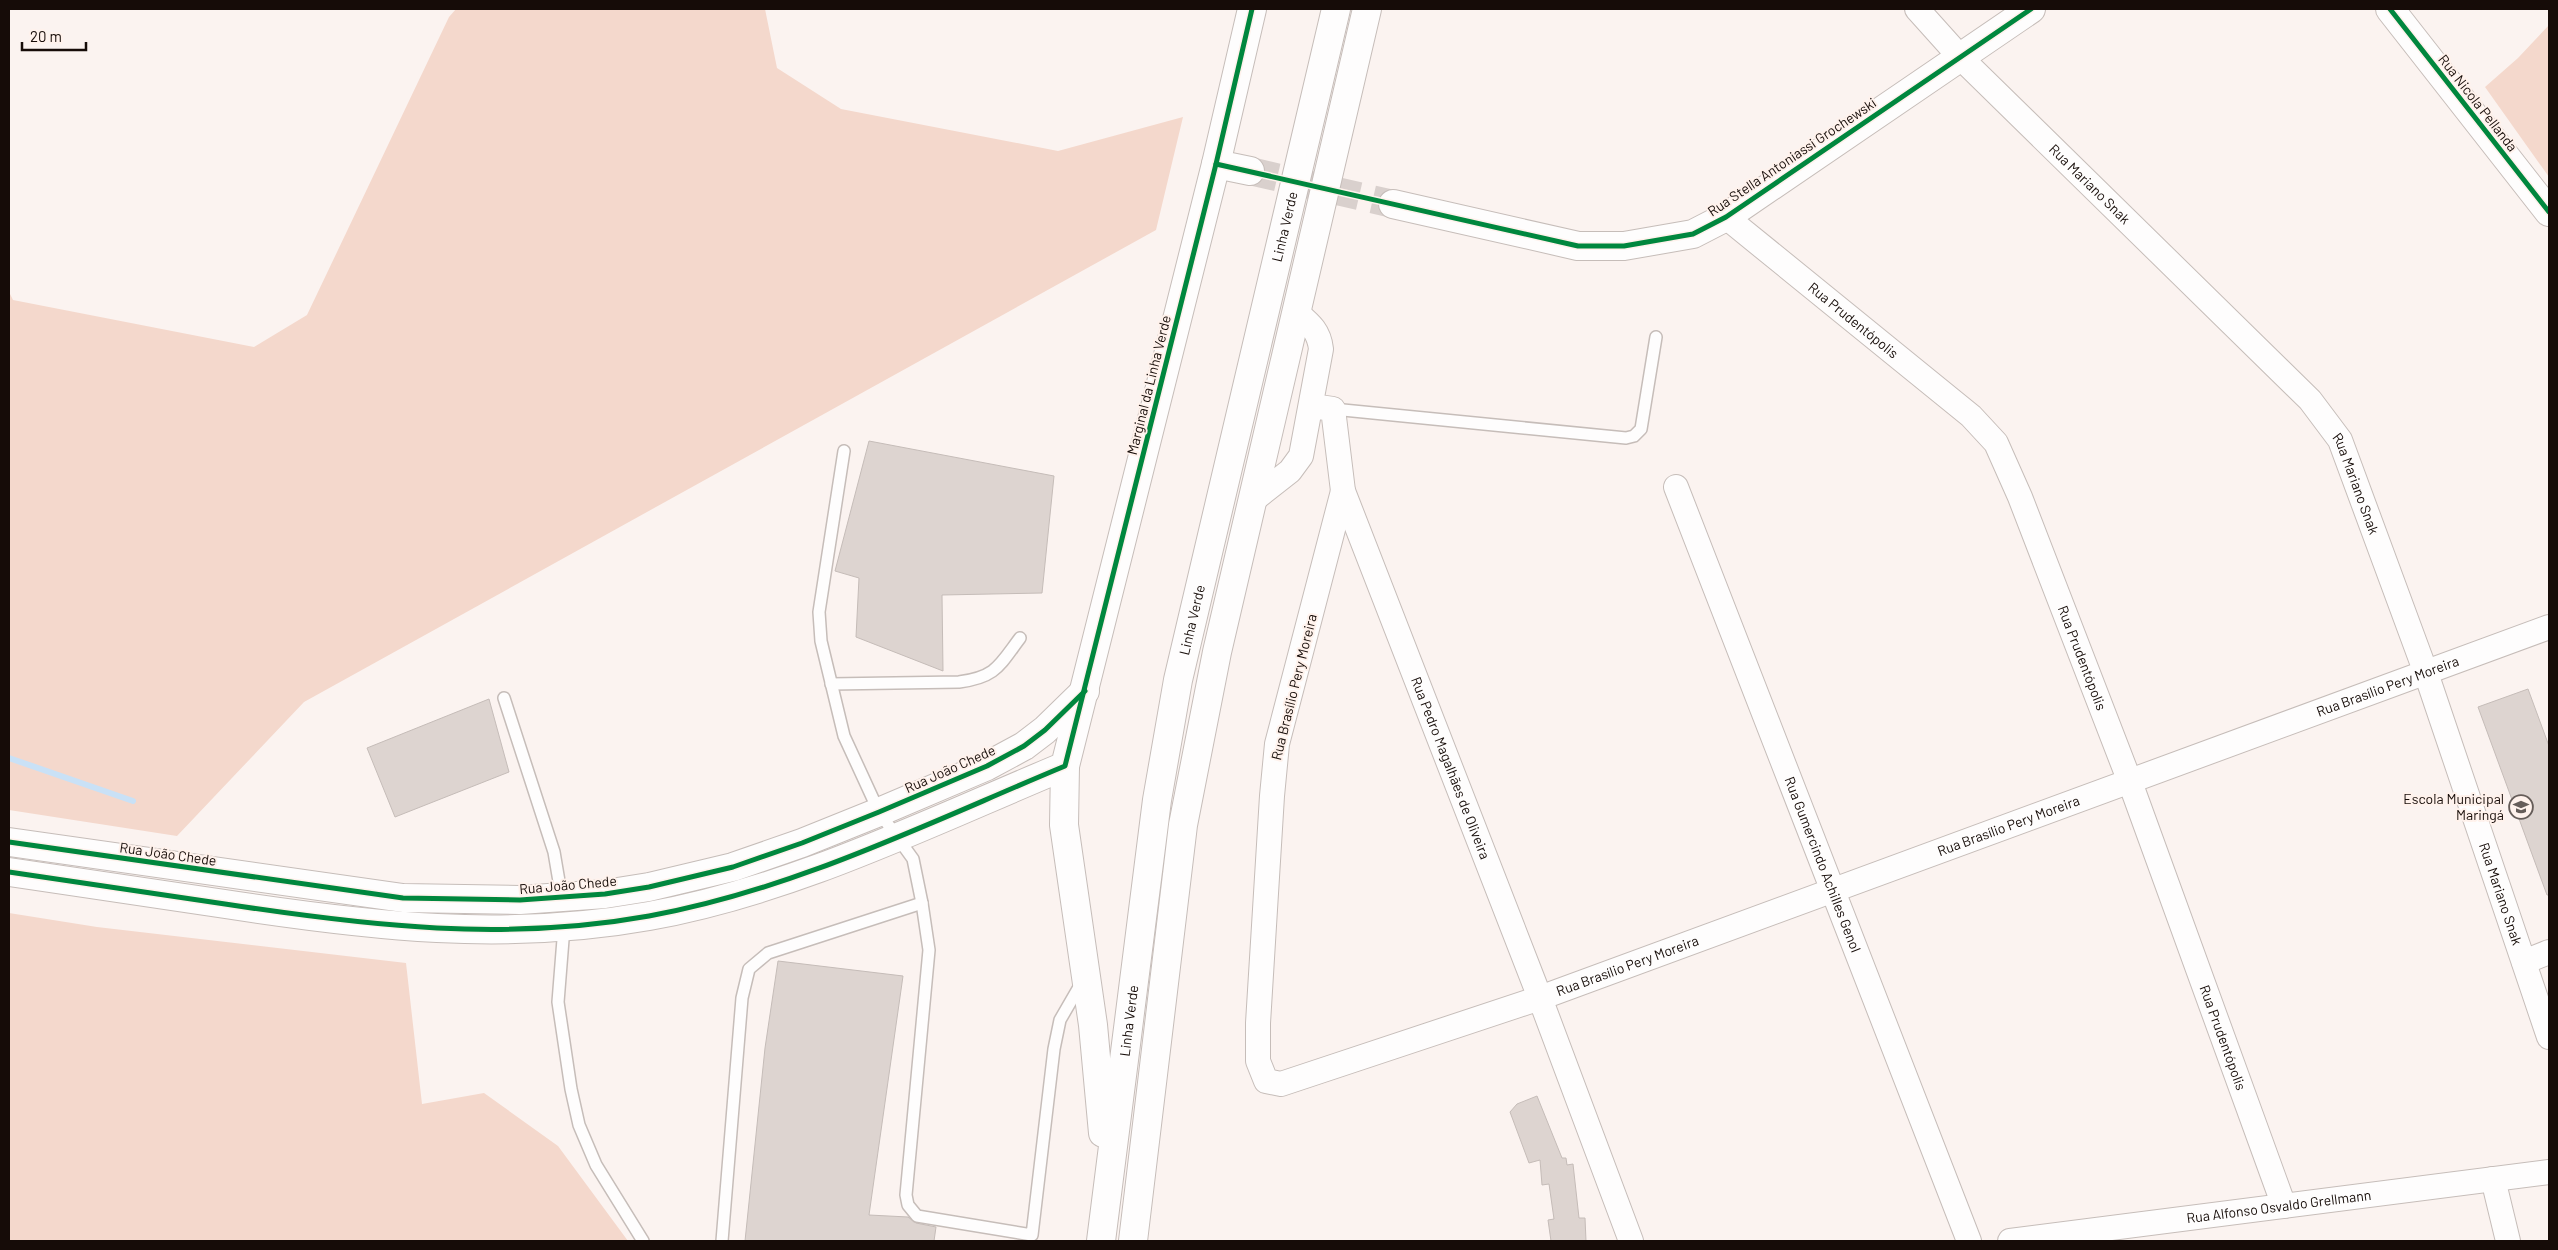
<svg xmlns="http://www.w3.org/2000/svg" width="2558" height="1250" viewBox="0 0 2558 1250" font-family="Barlow,sans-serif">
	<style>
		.green { fill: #f4d8cc }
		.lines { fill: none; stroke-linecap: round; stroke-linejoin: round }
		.stream { stroke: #c9e1f6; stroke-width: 6 }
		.building { fill: #ddd4d0; stroke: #c5bcb8 }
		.secondary-tunnel { stroke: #d9d0cd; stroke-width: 28; stroke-dasharray: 28 14; stroke-linecap: butt }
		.service-casing { stroke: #c6bdb9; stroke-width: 14 }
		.minor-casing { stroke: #c6bdb9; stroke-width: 26 }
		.secondary-casing { stroke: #c6bdb9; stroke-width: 30 }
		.trunk-casing { stroke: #c6bdb9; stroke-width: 30 }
		.service { stroke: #fefdfd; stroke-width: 11 }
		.minor { stroke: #fefdfd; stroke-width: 24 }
		.secondary { stroke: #fefdfd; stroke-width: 28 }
		.trunk { stroke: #fefdfd; stroke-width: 28 }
		.cycleway-casing { stroke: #fff2ec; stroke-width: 8 }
		.cycleway { stroke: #00873e; stroke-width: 5 }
		.labels { text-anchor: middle; stroke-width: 4; stroke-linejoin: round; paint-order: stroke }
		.street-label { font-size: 14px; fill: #160c08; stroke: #fff2ec }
		.poi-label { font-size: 14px; fill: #160c08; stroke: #fff2ec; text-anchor: end }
	</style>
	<rect width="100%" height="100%" fill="#fbf3f0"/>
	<g class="green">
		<polygon points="456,9 765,9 777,68 841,109 1058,151 1183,117 1156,230 304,702 177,836 9,810 9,292 13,300 254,347 307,315 449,17"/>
		<polygon points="2549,25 2549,177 2485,87 2518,58"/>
		<polygon points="9,913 97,927 406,963 422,1104 484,1093 558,1146 628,1241 9,1241"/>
	</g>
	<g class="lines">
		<polyline class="stream" points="9,758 133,801"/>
	</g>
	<g class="building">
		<polygon points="869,441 1054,476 1042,593 942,595 943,671 856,637 859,578 835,571"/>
		<polygon points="2528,689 2549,746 2549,895 2547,895 2478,707"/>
		<polygon points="489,699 509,772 395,817 367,748"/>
		<polygon points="778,961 903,976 869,1215 908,1217 916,1223 936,1227 934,1241 745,1241 765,1048"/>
		<polygon points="1537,1096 1562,1158 1566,1158 1567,1165 1573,1164 1579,1218 1585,1218 1586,1241 1551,1241 1548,1220 1554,1219 1549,1184 1542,1185 1540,1160 1529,1163 1510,1112 1517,1104"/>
	</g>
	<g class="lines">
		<polyline class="secondary-tunnel" points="1250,171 1393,204"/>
		<g class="service-casing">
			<g id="service">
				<polyline points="1333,409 1626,438 1634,436 1641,429 1656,337"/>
				<polyline points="844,451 819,612 821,641 844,736 879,812 913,859 922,903 929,950 906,1195 908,1205 917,1216 1032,1235 1054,1049 1060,1020 1082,982"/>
				<path d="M831,684L959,682C996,677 999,666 1020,638"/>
				<polyline points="504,698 554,852 562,899"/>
				<polyline points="564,927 558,1002 571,1089 579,1125 596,1165 643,1241"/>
				<polyline points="722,1241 742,998 749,969 768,953 922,903"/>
			</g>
		</g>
		<g class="minor-casing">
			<g id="minor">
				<path id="s1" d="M1917,9L1961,58L2310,400L2340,440L2426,673L2549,1037"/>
				<path id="s2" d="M1726,217L1971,416L1996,443L2020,497L2130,782L2284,1206"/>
				<path id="s3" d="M1312,406L1333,409L1343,491L1540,998L1631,1241"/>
				<path id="s4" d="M1676,487L1969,1241"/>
				<path id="s5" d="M1343,491L1277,744L1272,796L1258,1023V1061L1266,1081L1281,1084L1540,998L2549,627"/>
				<path d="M1252,501L1290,471L1301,456L1321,349C1319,331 1310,324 1297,313"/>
				<polyline points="2524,962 2549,952"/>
				<polyline points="2493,1179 2508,1241"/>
				<path id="s6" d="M2010,1241L2549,1172"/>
			</g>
		</g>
		<g class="secondary-casing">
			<g id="secondary">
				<polyline points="2390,9 2549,212"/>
				<polyline points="1216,164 1250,171"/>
				<polyline points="1393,204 1578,246 1624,246 1693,234 1726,217 2031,9"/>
				<polyline points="9,842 403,898 520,900 605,894 649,887 733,867 802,843 879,812 987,766 1024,746 1045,730 1085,691"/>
				<path d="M9,872C81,883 153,893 225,904C369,926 505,942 649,916C794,890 930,822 1065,766L1216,164L1252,9"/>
			</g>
		</g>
		<g class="trunk-casing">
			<g id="trunk">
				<polyline points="1065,766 1064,825 1093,1025 1103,1133"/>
				<path id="s7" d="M1101,1241L1157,800L1178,680L1336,9"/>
				<polyline points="1133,1241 1183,825 1217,652 1367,9"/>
			</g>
		</g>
		<use href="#service" class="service"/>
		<use href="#minor" class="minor"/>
		<use href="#secondary" class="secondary"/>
		<use href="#trunk" class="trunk"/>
		<g class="cycleway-casing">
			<g id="cycleway">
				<polyline points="2390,9 2549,212"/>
				<polyline points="1216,164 1578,246 1624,246 1693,234 1726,217 2031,9"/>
				<polyline points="9,842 403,898 520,900 605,894 649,887 733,867 802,843 879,812 987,766 1024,746 1045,730 1085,691"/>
				<path d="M9,872C81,883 153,893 225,904C369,926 505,942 649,916C794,890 930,822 1065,766L1216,164L1252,9"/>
			</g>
		</g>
		<use href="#cycleway" class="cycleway"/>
	</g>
	<defs>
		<g id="school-ring" transform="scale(1.25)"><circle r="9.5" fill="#fff2ec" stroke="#665d59" stroke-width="1.5"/><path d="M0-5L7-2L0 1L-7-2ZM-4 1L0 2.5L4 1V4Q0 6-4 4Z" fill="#665d59"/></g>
	</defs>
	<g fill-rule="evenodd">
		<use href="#school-ring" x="2521" y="807"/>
	</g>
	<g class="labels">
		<g class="street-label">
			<text transform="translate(2478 103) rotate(52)" y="5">Rua Nicola Pellanda</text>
			<text transform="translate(1792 157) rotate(-34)" y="5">Rua Stella Antoniassi Grochewski</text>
			<text dy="5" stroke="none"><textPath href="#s1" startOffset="246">Rua Mariano Snak</textPath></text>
			<text dy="5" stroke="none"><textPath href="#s7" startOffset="1032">Linha Verde</textPath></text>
			<text dy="5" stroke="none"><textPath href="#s2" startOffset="164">Rua Prudentópolis</textPath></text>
			<text transform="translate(1149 385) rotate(-76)" y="5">Marginal da Linha Verde</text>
			<text dy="5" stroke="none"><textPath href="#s1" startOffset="651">Rua Mariano Snak</textPath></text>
			<text dy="5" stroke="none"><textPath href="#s7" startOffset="628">Linha Verde</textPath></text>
			<text dy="5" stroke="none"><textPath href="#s2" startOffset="584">Rua Prudentópolis</textPath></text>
			<text transform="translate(1294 687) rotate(-76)" y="5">Rua Brasílio Pery Moreira</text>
			<text dy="5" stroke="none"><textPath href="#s5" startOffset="1792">Rua Brasílio Pery Moreira</textPath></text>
			<text transform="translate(950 769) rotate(-24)" y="5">Rua João Chede</text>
			<text dy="5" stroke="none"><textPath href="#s3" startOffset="401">Rua Pedro Magalhães de Oliveira</textPath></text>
			<text dy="5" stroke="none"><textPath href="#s5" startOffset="1388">Rua Brasílio Pery Moreira</textPath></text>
			<text transform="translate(168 854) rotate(8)" y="5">Rua João Chede</text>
			<text dy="5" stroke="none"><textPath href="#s4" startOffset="405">Rua Gumercindo Achilles Genol</textPath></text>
			<text transform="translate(568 885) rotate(-5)" y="5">Rua João Chede</text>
			<text dy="5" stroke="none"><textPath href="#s1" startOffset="1086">Rua Mariano Snak</textPath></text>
			<text dy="5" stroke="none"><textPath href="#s5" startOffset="982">Rua Brasílio Pery Moreira</textPath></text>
			<text dy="5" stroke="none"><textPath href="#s7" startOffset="222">Linha Verde</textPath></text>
			<text dy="5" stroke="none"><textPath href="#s2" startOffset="989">Rua Prudentópolis</textPath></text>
			<text dy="5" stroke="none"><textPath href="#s6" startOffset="271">Rua Alfonso Osvaldo Grellmann</textPath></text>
		</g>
		<g class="poi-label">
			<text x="2504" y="804">Escola Municipal<tspan x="2504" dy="16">Maringá</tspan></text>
		</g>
	</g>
	<rect width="2558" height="1250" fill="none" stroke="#160c08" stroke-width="20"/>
	<path d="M22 42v8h64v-8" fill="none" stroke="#160c08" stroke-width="2.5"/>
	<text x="30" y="42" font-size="15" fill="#160c08" stroke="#fff2ec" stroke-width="4" paint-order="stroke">20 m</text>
</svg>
